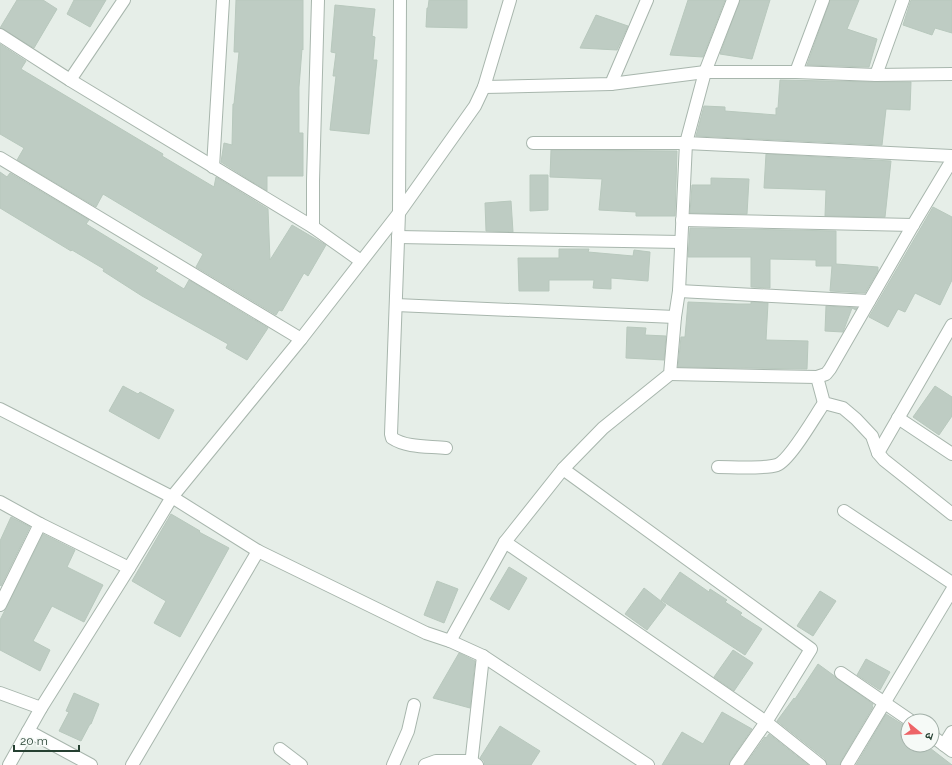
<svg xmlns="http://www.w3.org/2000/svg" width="952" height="765" viewBox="0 0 952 765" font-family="Raleway,'Noto Sans Devanagari',sans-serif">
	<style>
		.building { fill: #beccc3; stroke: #b8c8bd }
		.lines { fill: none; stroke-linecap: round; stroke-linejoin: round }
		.street-casing { stroke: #a8b6ad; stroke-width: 14 }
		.street { stroke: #fff; stroke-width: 12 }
	</style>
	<rect width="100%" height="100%" fill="#e6eee8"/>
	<g class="building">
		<polygon points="17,0 43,0 57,9 34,48 0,28"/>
		<polygon points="74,0 106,0 90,27 67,14"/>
		<polygon points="236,0 303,0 303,50 302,49 299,87 299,133 303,133 303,176 267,176 267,191 221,162 224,143 232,145 233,104 234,104 239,52 234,52"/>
		<polygon points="429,0 467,0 467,28 426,27 427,8 428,8"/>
		<polygon points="688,0 725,0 703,57 670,55"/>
		<polygon points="740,0 770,0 752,59 720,54"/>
		<polygon points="830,0 859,0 847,29 877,39 869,67 807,65"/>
		<polygon points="911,0 952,0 952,33 935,28 932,35 903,25"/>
		<polygon points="335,5 375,9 372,36 375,37 373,60 377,60 369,134 330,130 336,76 333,76 336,53 331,52"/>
		<polygon points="596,15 628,26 617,50 580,48"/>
		<polygon points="0,44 26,61 21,69 163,154 162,156 214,187 216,177 268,209 270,260 292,225 326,245 308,276 304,273 282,311 279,310 276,315 196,267 203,254 103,194 96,207 17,160 24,148 0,134"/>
		<polygon points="780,80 876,82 911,82 910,110 886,109 882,145 696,136 704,106 725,107 725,111 776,115 776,108 778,108"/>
		<polygon points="551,150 677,151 675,216 636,216 636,212 599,210 602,179 550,177"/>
		<polygon points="766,154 891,161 885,217 825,216 826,190 764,188"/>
		<polygon points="0,172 7,177 10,173 89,220 86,224 158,268 155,271 184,289 189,280 268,328 247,360 226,348 228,344 142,296 103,271 104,269 72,250 71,251 0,208"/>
		<polygon points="530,175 548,175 548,210 530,211"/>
		<polygon points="711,178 749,179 747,214 690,213 692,185 711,185"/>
		<polygon points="511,201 513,232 486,231 485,203"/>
		<polygon points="933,207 952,217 952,280 940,305 915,293 905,312 898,309 888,327 869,317"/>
		<polygon points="690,228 836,231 836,264 878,267 878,271 865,293 830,291 832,266 816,266 816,260 770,259 770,288 751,287 751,257 688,257"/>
		<polygon points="559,249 589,249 588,252 633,256 634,250 650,252 648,281 611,278 611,289 593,288 594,280 549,280 549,291 519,291 518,258 559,258"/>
		<polygon points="688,302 737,304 751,304 751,302 768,303 766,340 808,341 807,369 678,367 681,337 685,337"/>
		<polygon points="826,306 857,308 856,310 852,308 843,332 825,331"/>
		<polygon points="627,327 646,328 645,335 666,336 664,360 626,358"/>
		<polygon points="123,386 138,394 140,392 174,410 159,439 109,411"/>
		<polygon points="935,386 952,397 952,416 939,435 913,417"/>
		<polygon points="171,514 200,531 199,532 229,548 180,637 154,623 166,601 132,581"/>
		<polygon points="11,517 30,527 1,586 0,585 0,541"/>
		<polygon points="43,534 75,550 67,567 103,585 84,622 52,606 33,641 50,650 40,671 0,650 0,620"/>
		<polygon points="509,567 527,578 509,610 490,599"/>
		<polygon points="680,572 709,592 710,589 727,600 725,602 742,613 740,615 762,629 745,655 661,600"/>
		<polygon points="437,581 458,589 444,623 424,615"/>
		<polygon points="644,588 666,605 647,630 625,614"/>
		<polygon points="820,591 836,601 813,636 797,626"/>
		<polygon points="733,650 753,663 734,691 714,677"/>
		<polygon points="459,653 475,661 470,708 433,698"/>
		<polygon points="866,659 890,672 880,690 857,675"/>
		<polygon points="818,664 873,704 872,706 873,707 841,761 840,765 827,765 825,759 777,721 794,698 795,699"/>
		<polygon points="74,693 99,704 91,724 90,724 81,741 59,731 69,712 66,711"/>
		<polygon points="722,712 752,729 730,761 729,765 662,765 682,732 703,744"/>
		<polygon points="886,714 908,728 908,745 926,745 952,765 856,765"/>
		<polygon points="500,726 540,751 531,765 484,765 484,761 480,758"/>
		<polygon points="769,734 808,765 745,765 765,737 766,738"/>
	</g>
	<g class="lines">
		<g class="street-casing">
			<g id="street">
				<path d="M400,0L399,213L391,434L392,438C407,448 429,446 446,448"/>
				<polyline points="0,35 70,80 313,227 361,261"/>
				<polyline points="796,72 823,0"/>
				<polyline points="876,75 903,0"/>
				<polyline points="70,80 124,0"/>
				<polyline points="611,84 647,0"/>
				<polyline points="484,87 611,84 705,72 796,72 876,75 952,74"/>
				<polyline points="533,143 686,143 952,156"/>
				<polyline points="0,158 301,339"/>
				<polyline points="213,167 223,0"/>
				<polyline points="682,220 913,225"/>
				<polyline points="313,227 313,181 318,0"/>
				<polyline points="398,237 681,242"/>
				<polyline points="679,291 869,301"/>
				<polyline points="396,305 675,317"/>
				<polyline points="670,374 817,377 824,403 843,408 856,419 872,436 878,453 884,460 952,514"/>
				<polyline points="817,377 826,374 830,369 913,225 952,160"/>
				<polyline points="0,409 172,497 258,551 426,633 450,641 483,656 648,765"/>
				<polyline points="898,418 952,454"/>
				<polyline points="878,453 952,325"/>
				<path d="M718,467C733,467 765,469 777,465C790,460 815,416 824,403"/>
				<polyline points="563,469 811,649 766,722 736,765"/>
				<polyline points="0,502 40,524"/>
				<polyline points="844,511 952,583"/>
				<polyline points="505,542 766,722 820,765"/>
				<polyline points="0,605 40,524 129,568"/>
				<polyline points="450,641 505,542 563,469 603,428 670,374 675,317 679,291 686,143 705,72 733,0"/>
				<polyline points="841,673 911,721"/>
				<polyline points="0,693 41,708"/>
				<polyline points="28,731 91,765"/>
				<polyline points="932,736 952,751"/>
				<polyline points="944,745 952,732"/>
				<polyline points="280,749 301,765"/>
				<polyline points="9,765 41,708 129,568 172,497 301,339 399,213 475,106 484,87 510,0"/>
				<polyline points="132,765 258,551"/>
				<polyline points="393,765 408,731 414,705"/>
				<polyline points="425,765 436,761 471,761 477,765"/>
				<polyline points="471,765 483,656"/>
				<polyline points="847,765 952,590"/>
			</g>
		</g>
		<use href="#street" class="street"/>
	</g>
	<g transform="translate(920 733) rotate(108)"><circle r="19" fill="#f6faf7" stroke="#a2b0a8"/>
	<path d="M0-3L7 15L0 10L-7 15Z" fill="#ed6467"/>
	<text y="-6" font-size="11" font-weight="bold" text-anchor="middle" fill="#254031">उ</text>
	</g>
	<path d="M14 745v6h65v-6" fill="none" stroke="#254031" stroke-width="2"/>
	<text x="20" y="745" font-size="12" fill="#254031" stroke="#f6faf7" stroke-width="3" paint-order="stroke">20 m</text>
</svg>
